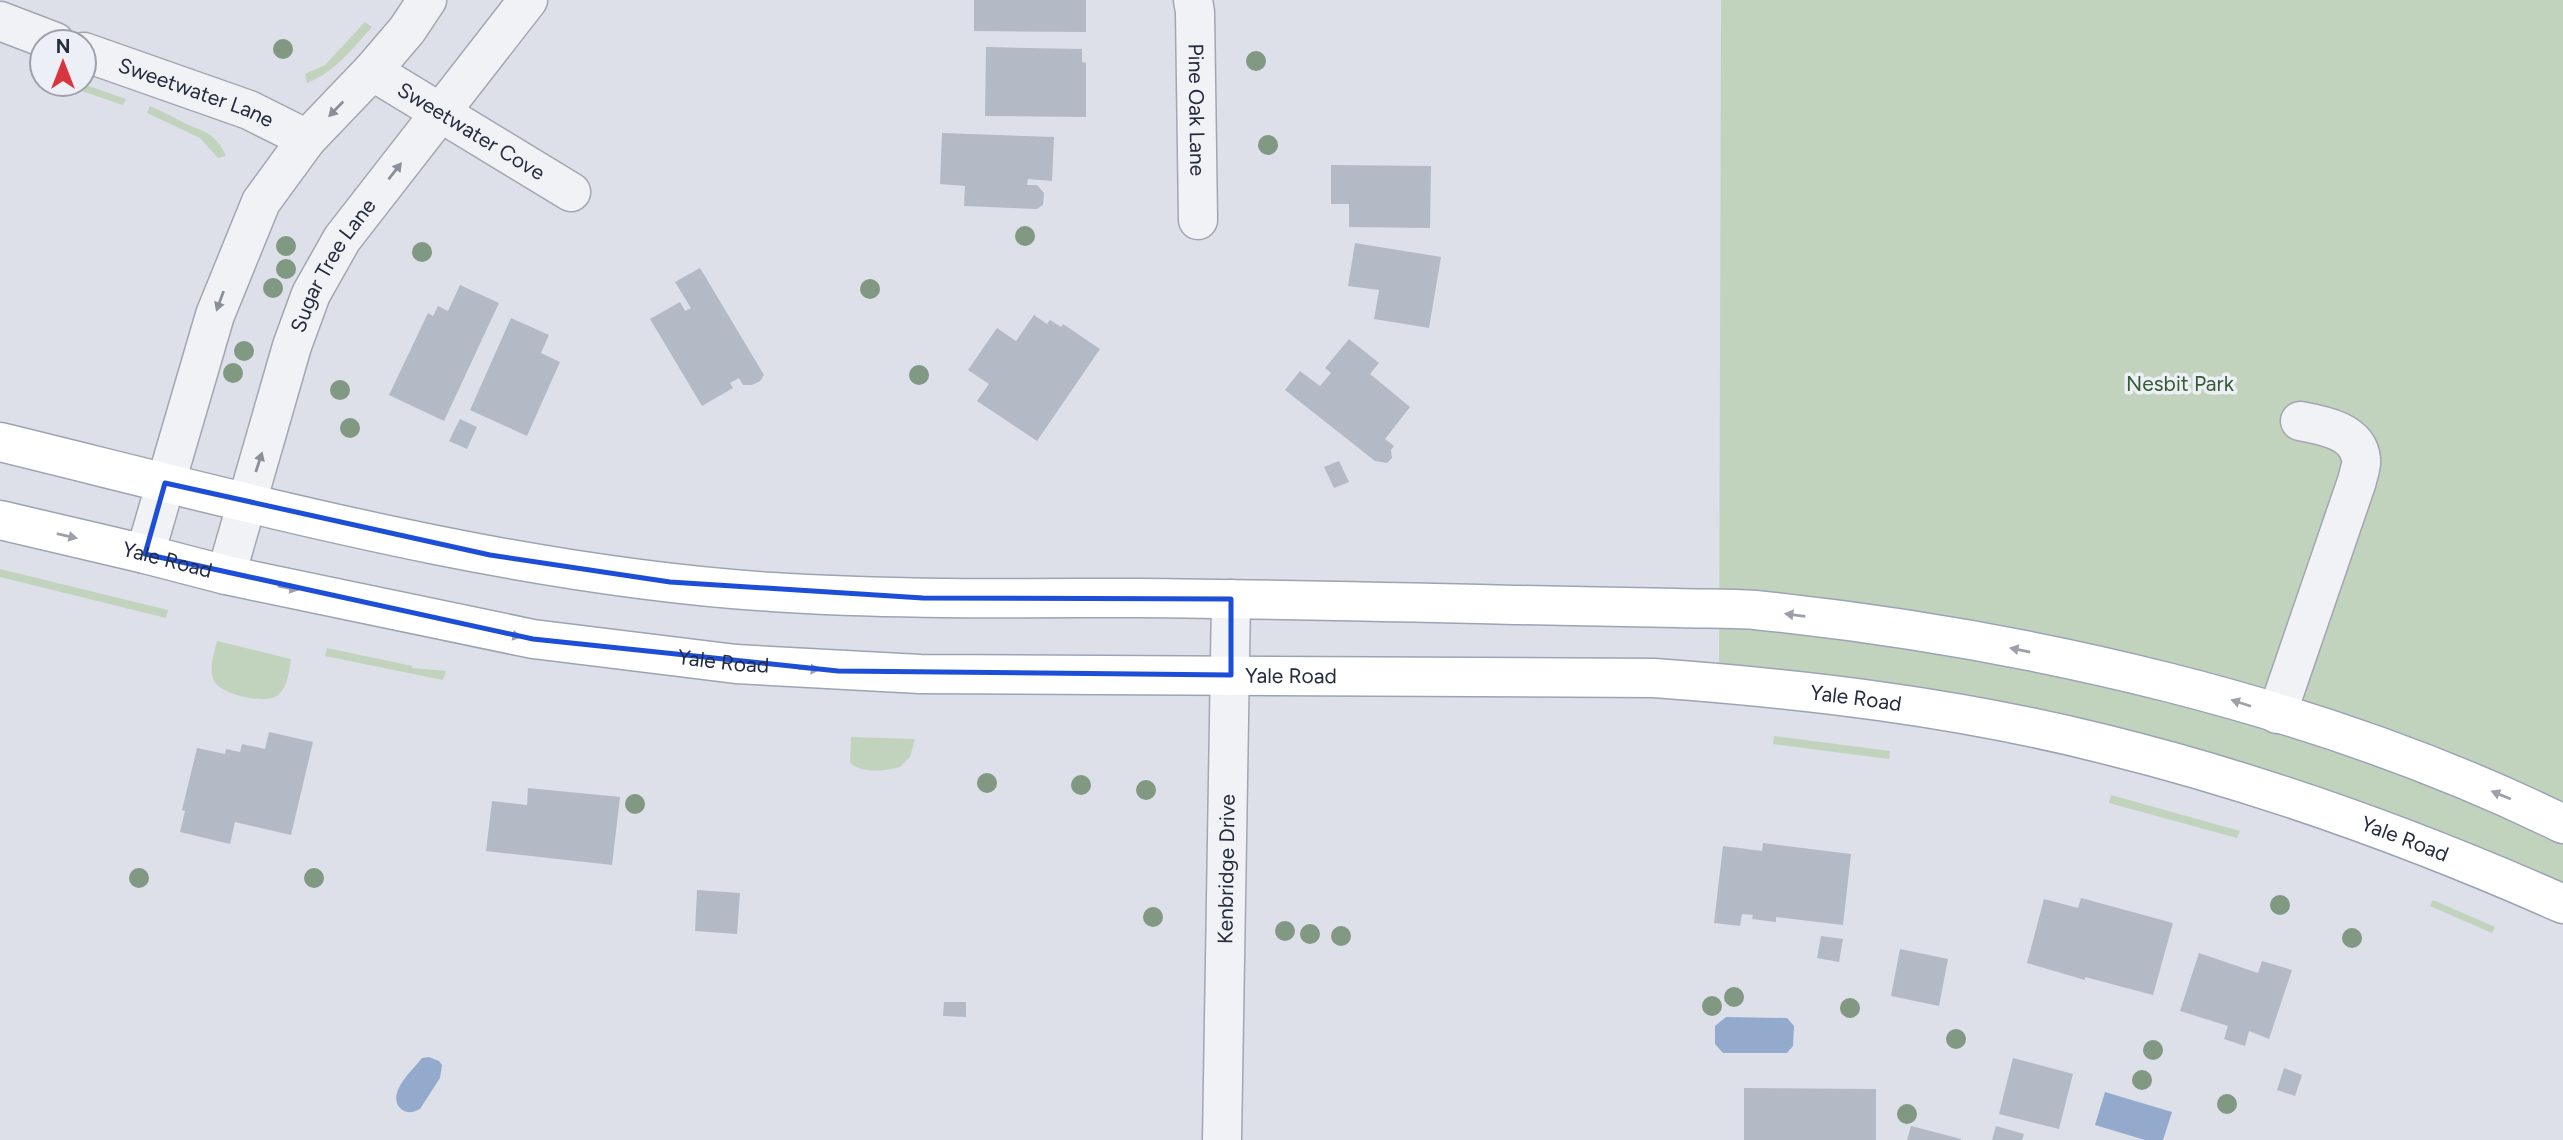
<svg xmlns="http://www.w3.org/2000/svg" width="2563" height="1140" viewBox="0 0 2563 1140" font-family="Figtree,sans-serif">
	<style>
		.green { fill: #c1d3bd }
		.water { fill: #94aacc }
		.building { fill: #b4b9c6 }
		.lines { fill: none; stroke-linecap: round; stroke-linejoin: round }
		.minor-casing { stroke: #a2a6b2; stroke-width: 41 }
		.major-casing { stroke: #9ba3b5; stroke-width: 41 }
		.minor { stroke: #f0f2f6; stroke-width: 38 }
		.major { stroke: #fff; stroke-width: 38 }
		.tree { fill: #819883 }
		.oneway { fill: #8a8f9b }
		.oneway2 { fill: #9da0a9 }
		.marked { fill: none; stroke: #1d4ed8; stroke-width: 5; stroke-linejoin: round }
		.labels { text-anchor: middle; stroke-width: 7; stroke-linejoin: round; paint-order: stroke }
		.street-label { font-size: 21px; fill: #252c40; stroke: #eceff6 }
		.park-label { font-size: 21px; fill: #355d31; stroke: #eceff6 }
	</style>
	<rect width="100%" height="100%" fill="#dde0e8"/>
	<g class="green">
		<polygon points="1721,0 2563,0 2563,918 2323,819 2001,734 1719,697"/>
		<path d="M365,22L372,27C352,49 335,72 307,83L305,74L325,65Z"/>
		<polygon points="61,84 83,84 126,99 123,105"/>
		<path d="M150,106C162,111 173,117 184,123C204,132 215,132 226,156L218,158L200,138L147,113Z"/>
		<polygon points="0,569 168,610 166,618 0,577"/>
		<path d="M217,641L291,659C289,671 288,687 278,695C267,705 225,695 216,684C207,672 214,654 217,641Z"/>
		<polygon points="327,648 412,666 412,668 446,671 443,680 325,656"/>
		<polygon points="1774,736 1890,751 1889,759 1773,744"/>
		<path d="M851,737L915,739L910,757L900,767C887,771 859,774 850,762Z"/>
		<polygon points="2111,795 2240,831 2237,838 2109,803"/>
		<polygon points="2433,900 2495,927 2492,933 2430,906"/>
	</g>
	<g class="water">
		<polygon points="1726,1017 1787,1018 1794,1026 1793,1046 1787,1053 1723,1053 1715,1044 1715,1026"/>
		<path d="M429,1057L439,1061L442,1065L440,1078L420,1109C413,1113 405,1114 399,1107C388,1091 413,1070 422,1058Z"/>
		<polygon points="2105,1092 2172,1112 2163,1140 2145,1140 2095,1125"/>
	</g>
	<g class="building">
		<polygon points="974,0 1086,0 1086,32 974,31"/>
		<polygon points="986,47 1082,49 1082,62 1086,63 1086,117 985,116"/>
		<polygon points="942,133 1054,137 1052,181 1028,179 1027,185 1037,185 1044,193 1043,205 1037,209 964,206 965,186 940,184"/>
		<polygon points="1331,165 1431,166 1430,228 1349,227 1349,204 1331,204"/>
		<polygon points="1355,243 1441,257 1429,328 1374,319 1379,290 1348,286"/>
		<polygon points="700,268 764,375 760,381 752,385 743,385 739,378 730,383 733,388 702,406 650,319 680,302 685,311 691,308 675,282"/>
		<polygon points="460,285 499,303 444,421 389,395 428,313 433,316 438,306 448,311"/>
		<polygon points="1034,315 1047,324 1050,320 1061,327 1063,324 1100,349 1037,441 977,401 989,384 968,370 997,328 1016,341"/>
		<polygon points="511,318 549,335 541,353 560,362 527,436 470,410"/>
		<polygon points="1349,339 1379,363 1370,374 1410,407 1385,439 1394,446 1391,450 1392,458 1387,463 1375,461 1285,390 1300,371 1320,386 1331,373 1325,368"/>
		<polygon points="460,419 477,427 467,449 449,441"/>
		<polygon points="1339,461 1349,482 1334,488 1324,467"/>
		<polygon points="269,732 313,742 291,835 235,822 230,844 180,832 185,811 182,810 197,748 225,754 226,749 240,752 242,744 265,749"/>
		<polygon points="528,788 620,797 612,865 486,851 492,801 527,805"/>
		<polygon points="1763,843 1851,854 1843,925 1776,917 1776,922 1752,919 1753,915 1742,914 1740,926 1714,923 1723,846 1762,851"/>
		<polygon points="697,890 740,893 737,934 695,931"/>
		<polygon points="2081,898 2173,923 2153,995 2085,977 2085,980 2027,963 2044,899 2078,908"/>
		<polygon points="1821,936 1843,939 1839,962 1817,958"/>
		<polygon points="1900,949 1948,959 1939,1006 1891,996"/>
		<polygon points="2199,953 2258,973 2262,961 2292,970 2269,1039 2249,1031 2245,1046 2224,1039 2228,1026 2180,1011"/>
		<polygon points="944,1002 966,1002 966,1017 943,1016"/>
		<polygon points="2013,1058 2073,1074 2059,1129 1999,1114"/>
		<polygon points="2284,1068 2302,1075 2295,1096 2277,1090"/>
		<polygon points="1744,1088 1876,1089 1876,1140 1744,1140"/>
		<polygon points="1911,1126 1961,1139 1961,1140 1907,1140"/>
		<polygon points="1996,1126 2024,1134 2022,1140 1992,1140"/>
	</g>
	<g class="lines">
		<g class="minor-casing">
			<g id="minor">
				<path id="s1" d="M1193,0L1195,12L1198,220"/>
				<polyline points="0,21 55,42"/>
				<path id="s2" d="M84,52L249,110L307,139"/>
				<path id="s3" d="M372,71L571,192"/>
				<polyline points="145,554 215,315 261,202 307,139 372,71 407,30 427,0"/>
				<path id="s4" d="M226,575L292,346L311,294L342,239L528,0"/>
				<path d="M2277,714L2357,481C2358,475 2362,466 2361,459C2358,431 2322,425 2300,421"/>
				<path id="s5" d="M1222,1140L1231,599"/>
			</g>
		</g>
		<g class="major-casing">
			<g id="major">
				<path d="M0,442C254,504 510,575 772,592C894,600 1017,598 1139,598C1266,599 1392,602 1519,605C1572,606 1624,607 1677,608C1703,609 1729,608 1755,610C2025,638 2319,704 2563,824"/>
				<path id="s6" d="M0,520L145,554L226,575L533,639L736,664L920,674L1654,678C1805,689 1957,707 2104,744C2262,783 2414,838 2563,904"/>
			</g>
		</g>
		<use href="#minor" class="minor"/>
		<use href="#major" class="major"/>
	</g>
	<g class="tree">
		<circle cx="283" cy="49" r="10"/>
		<circle cx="1256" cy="61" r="10"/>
		<circle cx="1268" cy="145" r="10"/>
		<circle cx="1025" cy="236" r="10"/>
		<circle cx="286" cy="246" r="10"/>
		<circle cx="422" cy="252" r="10"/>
		<circle cx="286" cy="269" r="10"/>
		<circle cx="273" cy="288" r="10"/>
		<circle cx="870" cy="289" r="10"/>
		<circle cx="244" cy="351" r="10"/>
		<circle cx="233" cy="373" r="10"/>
		<circle cx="919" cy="375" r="10"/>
		<circle cx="340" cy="390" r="10"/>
		<circle cx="350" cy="428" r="10"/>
		<circle cx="987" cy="783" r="10"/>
		<circle cx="1081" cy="785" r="10"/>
		<circle cx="1146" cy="790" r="10"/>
		<circle cx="635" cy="804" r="10"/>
		<circle cx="139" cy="878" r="10"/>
		<circle cx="314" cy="878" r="10"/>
		<circle cx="2280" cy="905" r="10"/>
		<circle cx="1153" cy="917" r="10"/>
		<circle cx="1285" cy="931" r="10"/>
		<circle cx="1310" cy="934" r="10"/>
		<circle cx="1341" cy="936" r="10"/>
		<circle cx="2352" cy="938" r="10"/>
		<circle cx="1734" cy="997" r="10"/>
		<circle cx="1712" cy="1006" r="10"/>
		<circle cx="1850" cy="1008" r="10"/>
		<circle cx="1956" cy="1039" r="10"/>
		<circle cx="2153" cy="1050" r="10"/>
		<circle cx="2142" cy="1080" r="10"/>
		<circle cx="2227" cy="1104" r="10"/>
		<circle cx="1907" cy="1114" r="10"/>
	</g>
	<defs><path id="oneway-solid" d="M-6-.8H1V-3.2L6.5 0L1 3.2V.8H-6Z" transform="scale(1.75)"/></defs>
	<g class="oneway">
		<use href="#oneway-solid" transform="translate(336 109) rotate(134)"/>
		<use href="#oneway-solid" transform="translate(395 171) rotate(-52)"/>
		<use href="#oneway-solid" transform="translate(220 301) rotate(110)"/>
		<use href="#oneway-solid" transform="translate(259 462) rotate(-72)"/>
	</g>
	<g class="oneway2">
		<use href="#oneway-solid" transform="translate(67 536) rotate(13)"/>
		<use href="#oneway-solid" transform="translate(288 588) rotate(12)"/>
		<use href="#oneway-solid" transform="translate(1795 615) rotate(-173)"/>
		<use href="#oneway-solid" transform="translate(511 635) rotate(12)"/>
		<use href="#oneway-solid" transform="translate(2020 650) rotate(-168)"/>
		<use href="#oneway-solid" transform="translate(809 669) rotate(4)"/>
		<use href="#oneway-solid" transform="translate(2241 703) rotate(-162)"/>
		<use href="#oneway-solid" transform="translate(2501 795) rotate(-158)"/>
	</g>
	<path class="marked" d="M165,483L490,555L670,582L923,598L1231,599V675L838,671L533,639L145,554Z"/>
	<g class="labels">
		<g class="street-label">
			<text dy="7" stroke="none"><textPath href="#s2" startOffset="119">Sweetwater Lane</textPath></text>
			<text dy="7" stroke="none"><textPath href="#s1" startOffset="110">Pine Oak Lane</textPath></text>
			<text dy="7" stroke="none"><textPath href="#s3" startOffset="116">Sweetwater Cove</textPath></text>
			<text dy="7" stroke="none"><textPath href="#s4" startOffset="329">Sugar Tree Lane</textPath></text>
			<text dy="7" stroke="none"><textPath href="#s6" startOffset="172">Yale Road</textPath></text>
			<text dy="7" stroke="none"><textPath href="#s6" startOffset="738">Yale Road</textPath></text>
			<text dy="7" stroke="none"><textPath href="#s6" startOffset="1306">Yale Road</textPath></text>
			<text dy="7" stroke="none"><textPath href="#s6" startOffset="1872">Yale Road</textPath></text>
			<text dy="7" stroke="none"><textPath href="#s6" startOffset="2440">Yale Road</textPath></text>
			<text dy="7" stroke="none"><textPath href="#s5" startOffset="271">Kenbridge Drive</textPath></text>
		</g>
		<g class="park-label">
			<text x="2180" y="391">Nesbit Park</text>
		</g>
	</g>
	<g transform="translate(63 63)"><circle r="33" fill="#eceff6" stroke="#9ca1ad" stroke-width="2"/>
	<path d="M0-5L12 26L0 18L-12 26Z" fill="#da353e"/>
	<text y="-10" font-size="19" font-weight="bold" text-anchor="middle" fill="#252c40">N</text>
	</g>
</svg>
